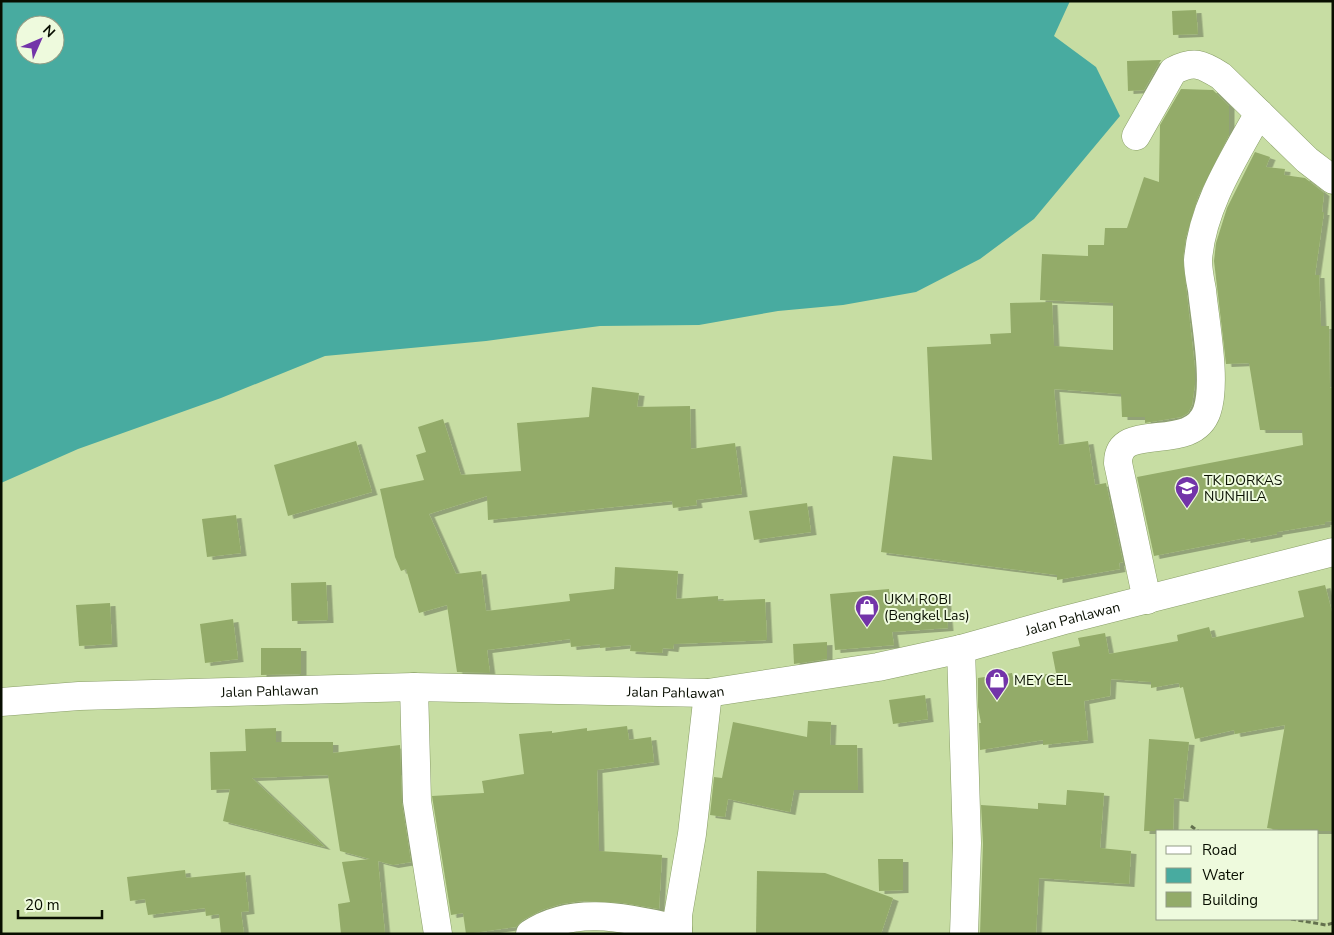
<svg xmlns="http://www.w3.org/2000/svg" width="1334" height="935" viewBox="0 0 1334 935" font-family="'Nunito Sans',sans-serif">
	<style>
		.water { fill: #48aba0; fill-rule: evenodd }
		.building { fill: #93ab69; filter: url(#shadow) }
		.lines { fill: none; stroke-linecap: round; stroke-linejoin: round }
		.minor-casing { stroke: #899e67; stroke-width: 29 }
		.highway-casing { stroke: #899e67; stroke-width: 29 }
		.path { stroke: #63704e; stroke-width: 3; stroke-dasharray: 5 2.5; stroke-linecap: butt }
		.minor { stroke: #fff; stroke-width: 28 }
		.highway { stroke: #fff; stroke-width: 28 }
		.labels { text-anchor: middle; stroke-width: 4; stroke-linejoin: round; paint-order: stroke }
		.poi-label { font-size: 14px; fill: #080e00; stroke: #eefadd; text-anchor: start }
		.street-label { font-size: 14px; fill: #080e00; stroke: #eefadd }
	</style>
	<defs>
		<filter id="shadow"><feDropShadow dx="5.5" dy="3" stdDeviation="0" flood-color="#0004"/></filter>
	</defs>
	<rect width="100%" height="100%" fill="#c7dda3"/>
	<path class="water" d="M1,1H1070L1054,36L1096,67L1120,116L1034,219L980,259L916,292L843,305L778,311L699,325L600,326L486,341L325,356L221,398L78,449L1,483ZM25,25H55V55H25Z"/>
	<g class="building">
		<polygon points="1196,10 1198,34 1173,35 1172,11"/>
		<polygon points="1161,60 1144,90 1128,91 1127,61"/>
		<polygon points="1181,89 1213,90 1229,106 1229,135 1198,197 1186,237 1183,258 1195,369 1195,384 1192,405 1188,413 1181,417 1145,423 1145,417 1122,417 1121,394 1054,389 1059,445 1088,441 1095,485 1106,483 1123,562 1119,563 1120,569 1057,580 1057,575 881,552 893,456 932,460 927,347 991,344 990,334 1011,333 1010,303 1052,302 1054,346 1113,350 1113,303 1040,300 1042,254 1088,256 1088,245 1104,245 1105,228 1127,228 1144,177 1159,182 1160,125"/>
		<polygon points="1255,152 1270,157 1266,167 1285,169 1284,175 1305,178 1324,193 1322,212 1324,212 1315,275 1319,275 1321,326 1329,326 1330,388 1333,387 1333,521 1325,522 1325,524 1277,532 1277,534 1245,540 1245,538 1154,556 1137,477 1303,445 1302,430 1260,430 1249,363 1226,364 1214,261 1216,243 1227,208"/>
		<polygon points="592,387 639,393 637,407 690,406 691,449 735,443 742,494 696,500 697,505 673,508 672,501 488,520 487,496 429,514 456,574 481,571 486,611 570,601 569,594 614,589 615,567 678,571 676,599 718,596 718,601 765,599 767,640 674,644 673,649 663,648 662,653 630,651 631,645 600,648 600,644 571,647 570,639 487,650 490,673 457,672 447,605 419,613 406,569 401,571 395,557 380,489 424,480 416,455 426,452 418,427 443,419 461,475 521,471 517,423 589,417"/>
		<polygon points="356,441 372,492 288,516 274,465"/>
		<polygon points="807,503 811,532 754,540 749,511"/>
		<polygon points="236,515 241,553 207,557 202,519"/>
		<polygon points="326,582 328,620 292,621 291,583"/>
		<polygon points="1325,585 1333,616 1333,831 1285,831 1267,828 1285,725 1235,734 1234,730 1195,739 1183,687 1180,688 1179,683 1151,688 1151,682 1111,679 1110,696 1084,701 1088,740 1043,745 1043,740 980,750 979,723 981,723 978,707 978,678 1012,673 1013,678 1056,673 1052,652 1080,646 1078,638 1105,633 1109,654 1178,641 1177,635 1209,627 1212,638 1304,617 1298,591"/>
		<polygon points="889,589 890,600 945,596 948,628 892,632 894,645 835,650 830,594"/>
		<polygon points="110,603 112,644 79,646 76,605"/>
		<polygon points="233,619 238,659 205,663 200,624"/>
		<polygon points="827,642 827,659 794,664 793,644"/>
		<polygon points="261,648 301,648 301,674 261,675"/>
		<polygon points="925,695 928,719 893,724 889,700"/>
		<polygon points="808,721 831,722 830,745 857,745 858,790 794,790 790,812 728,799 725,817 710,815 714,777 722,778 733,722 807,737"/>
		<polygon points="627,726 629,740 651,737 654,762 597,770 599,851 662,855 659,909 623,903 582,901 561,904 542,910 523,920 516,927 466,934 463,913 451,915 432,796 484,793 482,781 524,774 519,734 552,731 552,733 587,728 587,731"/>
		<polygon points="276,728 276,742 333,742 333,753 400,745 402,803 411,862 393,865 378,861 385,934 341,934 338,904 350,902 342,862 370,859 340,851 328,775 252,778 325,847 223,821 230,789 211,790 210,752 246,751 245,729"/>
		<polygon points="1149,739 1189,742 1183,799 1174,798 1173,831 1144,831"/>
		<polygon points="1067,790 1104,793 1100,848 1131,851 1129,884 1039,878 1036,934 980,934 983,844 981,805 1038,809 1038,803 1066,805"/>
		<polygon points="878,859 903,859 903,890 879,891"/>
		<polygon points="185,870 186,878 245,872 249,911 241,912 244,934 221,934 219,914 206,916 205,908 148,915 145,899 130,901 127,877"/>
		<polygon points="757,871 825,873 893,898 881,934 756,934"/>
	</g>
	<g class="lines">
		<g class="minor-casing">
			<g id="minor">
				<path d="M1136,136L1173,71C1194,60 1202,64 1221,76L1307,160L1333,180"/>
				<path d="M1147,600L1118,463C1118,419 1192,455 1207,411C1217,382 1205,321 1202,290C1200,280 1198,269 1198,260C1202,207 1234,158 1259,113"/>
				<polyline points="961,649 967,843 964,934"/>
				<polyline points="414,687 417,801 438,934"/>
				<path d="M530,934C575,904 629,919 678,929"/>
				<polyline points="678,934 678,915 692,834 708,693"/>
			</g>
		</g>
		<g class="highway-casing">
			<g id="highway">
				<path id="s1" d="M1,702L79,696L414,687L708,693L878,667L961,649L1061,621L1333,552"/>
			</g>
		</g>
		<g class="path">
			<polyline points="1191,826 1198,831"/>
			<polyline points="1291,919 1326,925 1333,923"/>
		</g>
		<use href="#minor" class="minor"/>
		<use href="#highway" class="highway"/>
	</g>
	<defs>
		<g id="school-pin" transform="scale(1.25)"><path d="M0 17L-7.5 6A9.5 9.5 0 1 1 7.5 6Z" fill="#7334a9" stroke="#eefadd"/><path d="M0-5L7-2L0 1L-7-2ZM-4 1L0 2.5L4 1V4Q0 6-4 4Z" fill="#fff"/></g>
		<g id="shop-pin" transform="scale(1.25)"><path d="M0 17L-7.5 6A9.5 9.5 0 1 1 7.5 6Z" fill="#7334a9" stroke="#eefadd"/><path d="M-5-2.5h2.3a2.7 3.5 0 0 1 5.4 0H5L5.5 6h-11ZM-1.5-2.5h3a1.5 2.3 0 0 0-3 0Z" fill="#fff"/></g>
	</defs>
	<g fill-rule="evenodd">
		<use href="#school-pin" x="1187" y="488"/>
		<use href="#shop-pin" x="867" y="607"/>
		<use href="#shop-pin" x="997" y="680"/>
	</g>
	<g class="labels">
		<g class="poi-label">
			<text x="1204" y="485">TK DORKAS<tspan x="1204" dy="16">NUNHILA</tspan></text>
			<text x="884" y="604">UKM ROBI<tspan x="884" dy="16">(Bengkel Las)</tspan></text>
			<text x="1014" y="685">MEY CEL</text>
		</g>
		<g class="street-label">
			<text dy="5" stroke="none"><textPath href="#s1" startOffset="1080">Jalan Pahlawan</textPath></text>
			<text dy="5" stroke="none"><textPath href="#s1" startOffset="675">Jalan Pahlawan</textPath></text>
			<text dy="5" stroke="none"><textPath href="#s1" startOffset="269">Jalan Pahlawan</textPath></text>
		</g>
	</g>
	<rect width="1334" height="935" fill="none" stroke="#080e00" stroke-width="5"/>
	<rect x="1156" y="830" width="162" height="90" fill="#eefadd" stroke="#929c85"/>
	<rect x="1166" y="846" width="25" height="8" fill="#ffffff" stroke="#929c85"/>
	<text x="1202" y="855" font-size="15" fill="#080e00">Road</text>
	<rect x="1166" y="868" width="25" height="15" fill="#48aba0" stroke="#929c85"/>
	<text x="1202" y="880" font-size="15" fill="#080e00">Water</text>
	<rect x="1166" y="892" width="25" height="15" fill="#93ab69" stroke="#929c85"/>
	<text x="1202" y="905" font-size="15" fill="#080e00">Building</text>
	<g transform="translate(40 40) rotate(45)"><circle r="24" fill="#eefadd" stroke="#929c85"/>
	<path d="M0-4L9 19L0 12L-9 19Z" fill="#7334a9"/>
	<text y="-8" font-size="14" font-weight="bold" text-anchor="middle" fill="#080e00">N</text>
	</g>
	<path d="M18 910v8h84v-8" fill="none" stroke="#080e00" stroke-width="2.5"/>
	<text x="25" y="910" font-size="15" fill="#080e00" stroke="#eefadd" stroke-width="4" paint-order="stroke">20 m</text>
</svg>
